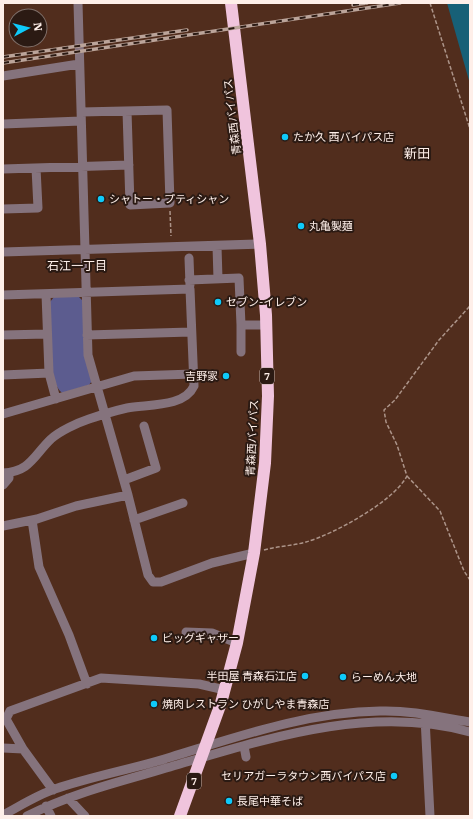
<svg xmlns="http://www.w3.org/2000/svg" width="473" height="819" font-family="'IBM Plex Serif','Noto Sans JP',serif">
	<rect width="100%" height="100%" fill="#512d1d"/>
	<path fill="#5c5c8f" d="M78,296L83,301L92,381L89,385L62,393C46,380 51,323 50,302L54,297Z"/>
	<path fill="#176077" d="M447,3H470V84Z"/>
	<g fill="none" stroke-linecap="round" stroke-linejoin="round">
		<path stroke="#ac9489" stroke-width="1.5" stroke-dasharray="4 2" stroke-linecap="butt" d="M430,3L470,129
			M170,211L171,236
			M407,476L440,511L464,571L470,580
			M264,550C278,546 292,546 306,542C334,534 393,502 407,476L397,445L386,422L384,410L395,400L439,340L470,306"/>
		<path stroke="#85737d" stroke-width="9" d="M78,3L88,355L128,495
			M3,76L79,64
			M81,112L167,110L170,203L130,205L127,111
			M3,124L81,121
			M3,169L129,165
			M3,209L38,208L36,168
			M217,246L218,279
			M3,252L260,244
			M189,258L190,285
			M189,280L239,278L241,325H266
			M46,294L49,373L56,399
			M3,295L190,289L194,386C184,408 146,404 127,408C114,411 101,415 89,419C77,423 60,431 51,439C34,455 30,472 3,473
			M241,325V352
			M3,335L47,334
			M87,335L191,332
			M3,375L49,373
			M3,414L134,376L193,374
			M124,480L156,468L144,426
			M3,485L9,478V473
			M32,520L39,567L69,635L87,684
			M134,520L183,503
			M3,526L37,519L76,506L128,495L148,575L153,582H161L212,563L254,553
			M186,632L212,633L237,643
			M425,718L430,816
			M244,746L246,757
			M3,748L23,749L53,790
			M23,749L6,719L10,711L101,678L199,684L225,690
			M68,798L85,816
			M46,806L51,816
			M3,815C20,806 37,795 55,789C93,776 133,769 171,757C240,736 307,712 380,711C410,710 440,717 470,722
			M27,816C72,793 122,781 170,767C266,739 370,704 470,732"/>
		<path stroke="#f0c4dd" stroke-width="12" d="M180,816L221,703L237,643L254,553L265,463L268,396L266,315L260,244L231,3"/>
		<defs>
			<path id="rail" d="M353,5L367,3
				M3,57L187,30
				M3,63L400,3"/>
		</defs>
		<use href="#rail" stroke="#bba49a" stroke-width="3.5"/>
		<use href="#rail" stroke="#2b1a13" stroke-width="2" stroke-dasharray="6" stroke-linecap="butt"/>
	</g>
	<g fill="#0ecafa" stroke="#2b1a13" stroke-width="1.5">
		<circle cx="285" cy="137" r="4"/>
		<circle cx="101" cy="199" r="4"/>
		<circle cx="301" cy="226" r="4"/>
		<circle cx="218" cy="302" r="4"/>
		<circle cx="226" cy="376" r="4"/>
		<circle cx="154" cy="638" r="4"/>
		<circle cx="305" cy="676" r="4"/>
		<circle cx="343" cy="677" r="4"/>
		<circle cx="154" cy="704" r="4"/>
		<circle cx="394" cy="776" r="4"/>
		<circle cx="229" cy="801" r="4"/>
	</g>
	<g text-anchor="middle" stroke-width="4" stroke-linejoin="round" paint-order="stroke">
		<g fill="#2b1a13" stroke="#bfafa9" stroke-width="1">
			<rect x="260" y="368" width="14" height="16" rx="3"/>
			<rect x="187" y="773" width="14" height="16" rx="3"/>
		</g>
		<g font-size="10" font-weight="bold" fill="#feefe9">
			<text x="267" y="380">7</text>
			<text x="194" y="785">7</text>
		</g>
		<g font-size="11" fill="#feefe9" stroke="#2b1a13">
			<text transform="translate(232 117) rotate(-97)" y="4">青森西バイパス</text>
			<text transform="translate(252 438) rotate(-87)" y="4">青森西バイパス</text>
		</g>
		<g font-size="11" fill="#feefe9" stroke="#2b1a13" text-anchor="start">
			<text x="293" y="141">たか久 西バイパス店</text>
			<text x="109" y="203">シャトー・プティシャン</text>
			<text x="309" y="230">丸亀製麺</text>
			<text x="226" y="306">セブン-イレブン</text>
			<text x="218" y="380" text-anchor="end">吉野家</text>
			<text x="162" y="642">ビッグギャザー</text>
			<text x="297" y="680" text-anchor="end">半田屋 青森石江店</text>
			<text x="351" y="681">らーめん大地</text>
			<text x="162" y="708">焼肉レストラン ひがしやま青森店</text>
			<text x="386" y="780" text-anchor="end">セリアガーラタウン西バイパス店</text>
			<text x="237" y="805">長尾中華そば</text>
		</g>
		<g font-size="12" fill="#feefe9" stroke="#2b1a13">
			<text x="77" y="270">石江一丁目</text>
		</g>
		<g font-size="13" fill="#feefe9" stroke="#2b1a13">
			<text x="417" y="158">新田</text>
		</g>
	</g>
	<rect width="473" height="819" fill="none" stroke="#feefe9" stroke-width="8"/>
	<g transform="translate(28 28) rotate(83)"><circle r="19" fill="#2b1a13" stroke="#7f6f69"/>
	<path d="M0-3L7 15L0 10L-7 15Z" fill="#0ecafa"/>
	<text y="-6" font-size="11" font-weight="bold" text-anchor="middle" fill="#feefe9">N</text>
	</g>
</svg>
